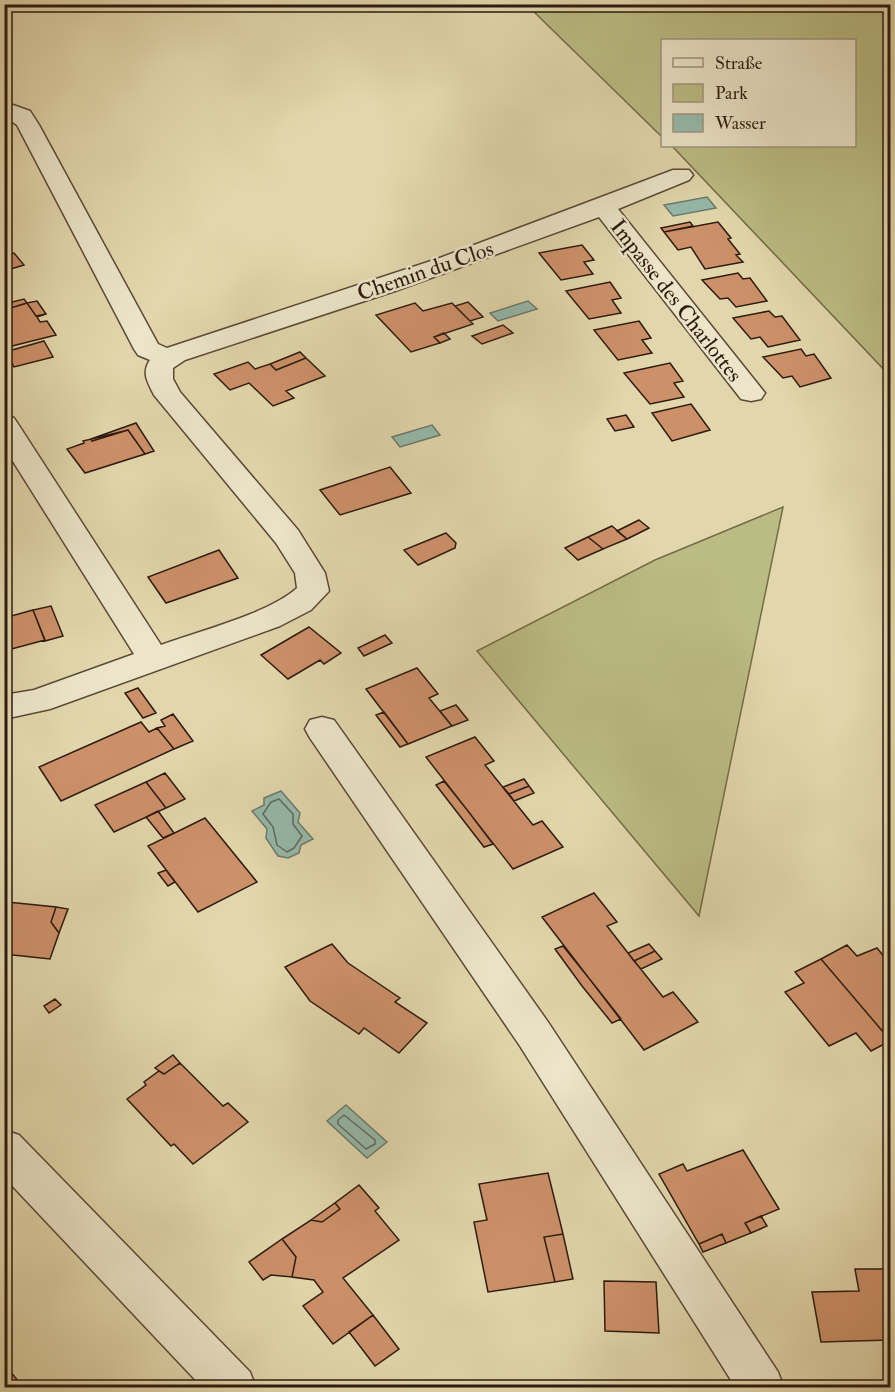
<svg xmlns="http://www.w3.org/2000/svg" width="895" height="1392" font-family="'IM FELL Double Pica',serif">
	<rect width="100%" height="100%" fill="#e2d7ac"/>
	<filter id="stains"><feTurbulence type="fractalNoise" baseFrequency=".00333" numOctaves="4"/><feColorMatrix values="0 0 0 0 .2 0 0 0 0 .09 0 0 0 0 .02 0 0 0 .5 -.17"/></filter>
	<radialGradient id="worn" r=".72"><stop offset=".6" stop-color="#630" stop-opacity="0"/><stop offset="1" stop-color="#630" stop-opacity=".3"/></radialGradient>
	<path fill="#bbbc84" stroke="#746c4a" stroke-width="1.5" d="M527,5H890V376L672,146H854V40H662V137Z
		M783,507L699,916L477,651L655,560Z"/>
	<path fill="#95baab" stroke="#6b7a6d" stroke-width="1.5" d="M707,197L716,208L673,216L664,205Z
		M528,301L537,309L498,321L490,313Z
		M432,425L440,435L400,447L392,437Z
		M281,791L300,813L298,822L313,839L301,845L299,853L288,858L278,856L266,838L267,829L252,811L264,805V798Z
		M346,1105L387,1142L367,1158L327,1121Z"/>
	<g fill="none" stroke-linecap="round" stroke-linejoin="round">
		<path stroke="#616a5e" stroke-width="1.5" d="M279,799L293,814V824L302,836L294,848L287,852L277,845L273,827L263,814L271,802Z
			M344,1115L375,1140V1144L366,1149L338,1124V1120Z"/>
	</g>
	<path fill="#cd916a" stroke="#2d1b10" stroke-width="1.5" d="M690,222L693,226L664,232L661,228Z
		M718,222L731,238L728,239L740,254L736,255L743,262L705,269L691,247L678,250L664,232Z
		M582,245L594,260L584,262L593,274L561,280L539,253Z
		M14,253L24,265L4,271V255Z
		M738,273L743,279L750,278L767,301L736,307L728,298L720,299L702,280Z
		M610,282L621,298L612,300L621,313L589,319L566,291Z
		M24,299L27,303L4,310V304Z
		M37,301L46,314L36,316L27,303Z
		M468,302L483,317L470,321L455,306Z
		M27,303L36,316L46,314L37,317L40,322L47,321L56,335L4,348V310Z
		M415,303L423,311L452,303L473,324L434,337L440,343L411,352L376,315Z
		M769,311L775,317L782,316L800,340L768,347L760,337L751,339L733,318Z
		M639,321L651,338L642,340L652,353L618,360L594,330Z
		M503,325L513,333L482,344L472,336Z
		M444,333L450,339L440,343L434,337Z
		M44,341L53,357L14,367L5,352Z
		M801,349L806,356L814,354L831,378L800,387L792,376L783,378L763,357Z
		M300,352L306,358L276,370L270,364Z
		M306,358L325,376L286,391L294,398L273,406L249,383L230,390L214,374L248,362L255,369L270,364L276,370Z
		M670,363L683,381L674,383L684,397L650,404L624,373Z
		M691,404L710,430L672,441L652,413Z
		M626,415L634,427L615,431L607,419Z
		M136,423L154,451L145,454L128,430L92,441L91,439Z
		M128,430L145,454L85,473L67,449L84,443L83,441Z
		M390,467L411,493L340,515L320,490Z
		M639,520L649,528L627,539L617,531Z
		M612,526L627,539L603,549L588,537Z
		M446,533L456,543L455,548L418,565L404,550Z
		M588,537L603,549L578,560L565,548Z
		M219,550L238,578L166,603L148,577Z
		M51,606L63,636L45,641L33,610Z
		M33,610L45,640L4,651V618Z
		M309,627L341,653L324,664L320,660L288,679L261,655Z
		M385,635L392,643L364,656L358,648Z
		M417,668L438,694L429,698L452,726L408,744L366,689Z
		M138,688L156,713L143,718L125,693Z
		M456,705L468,720L452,726L440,711Z
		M384,712L408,744L400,747L376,715Z
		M173,714L193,741L174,749L157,728L165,726L161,720Z
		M141,722L149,732L157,728L174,749L61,801L39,767Z
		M475,737L494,761L485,765L533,825L542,821L563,847L513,869L426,757Z
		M165,773L185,799L166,808L146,782Z
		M524,779L529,786L509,794L503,787Z
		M444,781L468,811L493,844L484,847L436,785Z
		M146,782L166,808L114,832L95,805Z
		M529,786L534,793L514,801L509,794Z
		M158,811L174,833L163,838L146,817Z
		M205,818L257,882L198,912L148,846Z
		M166,870L175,882L168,886L158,873Z
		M594,893L617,922L607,926L628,953L663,997L673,992L698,1022L644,1050L542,917Z
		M7,902L56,907L51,922L59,933L50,959L4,954Z
		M56,907L68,909L59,933L51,922Z
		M332,944L348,963L400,998L395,1002L427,1023L399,1053L364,1028L359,1034L310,1001L285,967Z
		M649,944L655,951L634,961L628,953Z
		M847,945L857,956L877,948L890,964V1040L821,959Z
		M563,946L592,982L621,1019L612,1023L582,986L555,949Z
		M655,951L662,959L641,969L634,961Z
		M821,959L890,1040V1041L871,1051L856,1033L829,1046L785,992L804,983L795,972Z
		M55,999L61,1005L49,1013L44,1006Z
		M173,1055L180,1063L164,1074L155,1068Z
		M180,1063L223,1106L228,1103L248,1122L193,1164L174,1144L171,1146L127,1099L146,1085L144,1082L159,1071L164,1074Z
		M743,1150L779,1209L745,1223L751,1233L726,1243L722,1234L699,1244L659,1174L683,1164L687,1171Z
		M548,1173L563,1234L544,1237L555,1282L488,1292L474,1222L487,1220L479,1184Z
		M359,1185L379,1208L375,1211L399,1240L343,1278L373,1315L333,1344L303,1306L323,1292L314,1280L292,1277L296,1257L282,1239L311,1220L322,1222L340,1209L335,1203Z
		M335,1203L340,1209L322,1222L311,1220Z
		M761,1216L767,1226L751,1233L745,1223Z
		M563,1234L573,1279L555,1282L544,1237Z
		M722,1234L726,1243L703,1252L699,1244Z
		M282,1239L296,1257L292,1277L271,1275L263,1280L249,1262Z
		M855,1269H890V1340L821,1342L812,1292L859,1291Z
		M604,1281L656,1282L659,1333L605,1331Z
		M373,1315L399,1349L375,1366L349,1332Z
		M4,1364L24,1388H4Z"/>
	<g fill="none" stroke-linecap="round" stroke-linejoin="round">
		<defs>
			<path id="minor" d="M13,105L30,111L39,125L158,344L167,348L437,259L673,170H689L693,175L689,180L618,209L765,393L761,399L751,401L741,399L599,217L395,291L185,360L173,368V379L180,392L298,530L325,573L329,591L311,610L280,626L50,709L4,719V695L34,690L134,654L4,447V416L14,418L18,424L161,645C199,631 268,614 297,588L295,573L276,543L154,395C148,383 141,373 150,360L138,355L134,349L17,125L4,116L5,107Z
				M322,717L334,720L548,1022L778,1372L784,1388H736L520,1046L310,738L305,729L310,720Z
				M4,1130L19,1135L250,1372L256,1388H203L4,1177Z"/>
		</defs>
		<use href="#minor" stroke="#5a4a37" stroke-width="3"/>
		<use href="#minor" fill="#ece5c9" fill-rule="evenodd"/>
	</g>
	<g text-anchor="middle" stroke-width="5" stroke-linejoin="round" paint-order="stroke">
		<g font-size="22" fill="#2d1b10" stroke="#ece5c9">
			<text transform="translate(425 270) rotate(-19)" y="8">Chemin du Clos</text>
			<text transform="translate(677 300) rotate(52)" y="8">Impasse des Charlottes</text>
		</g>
	</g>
	<rect width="895" height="1392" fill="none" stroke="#e2d7ac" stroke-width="24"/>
	<rect x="6" y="6" width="883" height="1380" fill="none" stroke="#2d1b10" stroke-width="3"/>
	<rect x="12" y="12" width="871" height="1368" fill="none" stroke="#2d1b10" stroke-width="1.5"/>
	<rect x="661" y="39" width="195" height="108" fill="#ece5c9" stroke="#a0947f" stroke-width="1.5"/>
	<rect x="673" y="58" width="30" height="9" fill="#ece5c9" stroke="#a0947f" stroke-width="1.5"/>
	<text x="715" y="69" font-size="18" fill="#2d1b10">Straße</text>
	<rect x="673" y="84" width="30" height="18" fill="#bbbc84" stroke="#a0947f" stroke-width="1.5"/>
	<text x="715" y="99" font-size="18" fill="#2d1b10">Park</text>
	<rect x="673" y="114" width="30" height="18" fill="#95baab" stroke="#a0947f" stroke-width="1.5"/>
	<text x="715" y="129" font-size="18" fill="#2d1b10">Wasser</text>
	<rect width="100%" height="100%" filter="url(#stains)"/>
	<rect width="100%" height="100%" fill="url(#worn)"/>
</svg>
